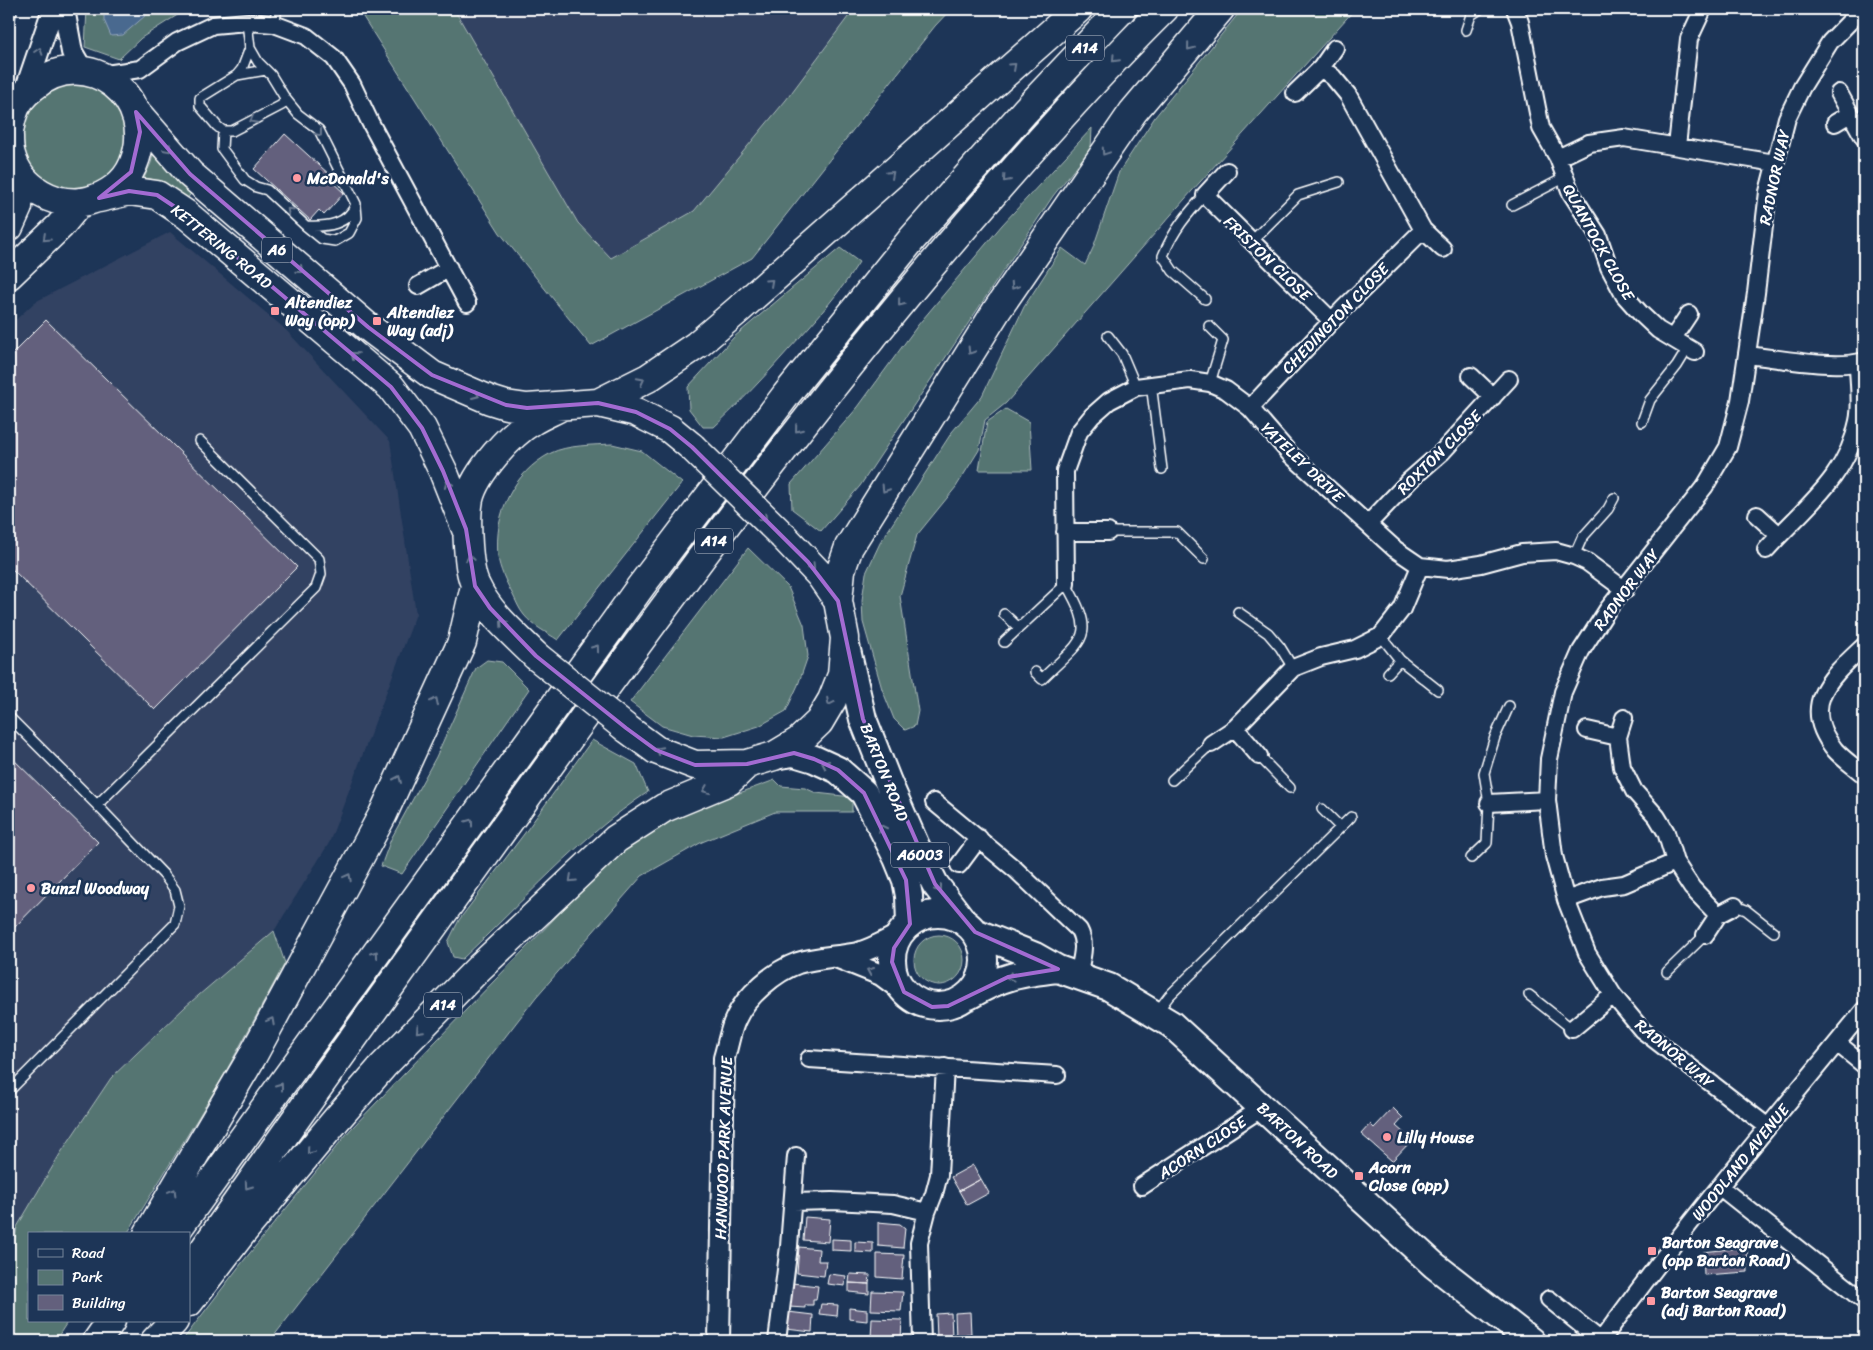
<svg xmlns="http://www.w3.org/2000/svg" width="1873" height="1350" font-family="Sriracha,sans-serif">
	<rect width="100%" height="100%" fill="#1d3557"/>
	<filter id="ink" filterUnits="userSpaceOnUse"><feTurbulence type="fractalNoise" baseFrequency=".02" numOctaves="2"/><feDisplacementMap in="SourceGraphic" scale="10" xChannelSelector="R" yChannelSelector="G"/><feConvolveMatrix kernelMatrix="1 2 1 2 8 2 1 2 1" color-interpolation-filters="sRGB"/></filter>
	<g filter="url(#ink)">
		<path fill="#324262" d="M454,9H854L786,100L694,211L611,258L578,223Z
			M170,232L284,328L390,441L416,614L329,843L274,931L185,1007L111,1078L60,1154L17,1227L9,1272V326L35,302Z"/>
		<path fill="#557472" stroke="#aabab8" d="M87,9H187L141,38L119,59L85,47Z
			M358,9H454L578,223L611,258L694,211L786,100L854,9H951L935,26L752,258L591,346L500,233Z
			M1242,9H1355L1192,191L1006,403L985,420L979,450L956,487L917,535L900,596L918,711L915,726L905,730L894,719L882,689L863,622L862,600L866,573L880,543L952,432L982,396L1024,307L1062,248L1085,265L1093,248L1119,172L1155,117Z
			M22 137a52 52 0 1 1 104 0a52 52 0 1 1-104 0Z
			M1092,128L1091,148L1053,196L860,486L821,531L792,509L791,484L858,407L918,325L1002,225Z
			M153,155L192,192L187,199C174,189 160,179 144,178L151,163Z
			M840,248L859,262C840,293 814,322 789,349C765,376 741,402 714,427H703L689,409L688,387L734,337Z
			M1006,409L1029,422L1032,470H979L987,422Z
			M612,444L642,451L682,483L558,640C546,632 533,626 524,615C519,609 516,601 513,595C507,584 499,568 498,556C494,513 513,473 551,453C567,445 594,445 612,444Z
			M748,548L788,587L804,625L808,656L798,685L786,711L759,726L724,737L693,735L662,726L630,702Z
			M487,660L502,662L529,689L402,874L381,866L391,839L436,757L476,668Z
			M592,740L636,764L648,792C578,838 523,902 462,959L453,957L448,942L459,920L524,834Z
			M775,780L781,786L805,788L816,793L852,797V812H775L702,842L642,876L536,997L270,1341H182L241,1264L350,1130L612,859L679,815Z
			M274,931L285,963L223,1077L127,1234H29V1321H68L55,1341H9V1272L17,1227L60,1154L111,1078L185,1007Z
			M914 960a25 25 0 1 1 50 0a25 25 0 1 1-50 0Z"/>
		<path fill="#49698f" stroke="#92a5bc" d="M104,9H153L123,35L111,36L104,20Z"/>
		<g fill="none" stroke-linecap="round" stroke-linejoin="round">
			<path stroke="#92a5bc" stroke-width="5.5" d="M9,34L16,9"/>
		</g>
		<path fill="#63607d" stroke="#fff" d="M285,134L331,176L329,179L344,193L324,215L319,210L310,220L254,169Z
			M46,320L297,567L155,710L9,566V357Z
			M9,755L98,842L9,933Z
			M1393,1108L1403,1118L1396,1126L1412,1140L1392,1161L1361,1134L1370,1124L1374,1128Z
			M973,1165L981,1179L959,1191L951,1177Z
			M981,1179L989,1193L967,1205L959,1191Z
			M805,1217L830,1219L828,1242L803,1240Z
			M878,1222L900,1224L905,1228L903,1248L878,1246Z
			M832,1239L851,1240V1251L832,1250Z
			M855,1242L873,1243V1253L855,1252Z
			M799,1247L819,1249L818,1261H826L824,1276L797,1273Z
			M1747,1247L1748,1272L1704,1275L1703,1252Z
			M877,1254L904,1255L902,1279L877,1277Z
			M829,1274L846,1276L845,1286L827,1284Z
			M850,1274L870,1275L869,1284L849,1283Z
			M792,1283L818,1286L816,1300H813V1305H805V1308L789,1307Z
			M849,1283L869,1284V1294L849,1292Z
			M872,1291L903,1292L901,1311L871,1310Z
			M821,1304L838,1305L837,1316L819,1314Z
			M849,1308L867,1310V1321L849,1319Z
			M788,1312L813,1315L812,1332L786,1329Z
			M970,1312L971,1334H966V1336L956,1337L955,1313Z
			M951,1313L952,1337L937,1338L936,1314Z
			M872,1319L902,1320L901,1339L871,1338Z
			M788,1337L813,1340V1341H787Z
			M894,1339V1341H860Z"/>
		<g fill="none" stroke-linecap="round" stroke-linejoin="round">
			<defs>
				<path id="service" d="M247,22L250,48L258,62L271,75L285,98L282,105L232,131H223L217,126L200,106V98L237,75L242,69L250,48
					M274,24L277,9
					M1466,30L1471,15L1480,9
					M237,75L266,70
					M223,131L222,149L245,180L256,187L267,190L306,226C327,227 348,225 356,204L319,130L298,114L285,98
					M1205,195C1187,214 1173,231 1163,256L1173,271L1205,299
					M1512,205L1564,178
					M306,226L322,239L335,241L349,233L357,218L356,206
					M1251,242L1298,195L1339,182
					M1209,326L1223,340L1210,383
					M1108,336L1122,354L1136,387
					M1151,384L1162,469
					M1642,422L1650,400L1677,366L1688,348
					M1108,532H1177L1204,559
					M1574,556L1582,538L1608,509L1614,498
					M1238,612L1268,633L1280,647L1293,668
					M1004,614L1019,628
					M1381,636L1400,660L1438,690
					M1004,642L1066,584C1098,639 1082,639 1042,679L1035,672
					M1388,673L1400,660
					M9,717L97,805L164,875L175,890L179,906L175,924L9,1091
					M1259,756L1290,788
					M1172,780L1211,744
					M97,805L316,588L321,574L319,559L200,441
					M1322,809L1340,827
					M1471,858L1487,843L1489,803L1484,773L1495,737L1509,706
					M1735,906L1746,910L1774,932
					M1667,972L1705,935
					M1529,995L1572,1029
					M1157,1012L1169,996L1351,817"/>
				<path id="minor" d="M1515,9L1520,22L1541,128L1558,158L1571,193L1598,235L1609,267L1624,295L1641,314L1658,330L1695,352
					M99,75L140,69L177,42L213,25L247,22L274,24L306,36L334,58L352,84L370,122L467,303
					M1295,93L1321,68L1335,48
					M1839,93L1864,138
					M1835,123L1850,114
					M1677,146L1689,39L1703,9
					M1558,158L1589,143L1624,138L1775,163
					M1227,171L1205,195L1332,321
					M1423,230L1443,249
					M418,286L449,268
					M1673,338L1689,314
					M1747,355C1778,358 1835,370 1864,361
					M1471,376L1493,397
					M1250,408L1343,309L1423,230L1348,95L1333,77L1321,68
					M1757,515L1779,535
					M1368,524L1410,480L1442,452L1509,379
					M1065,532H1108
					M1766,550C1802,509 1847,479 1858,421C1862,403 1858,381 1858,363
					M1066,584L1065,471L1079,432L1092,416L1109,401L1136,387L1190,380L1210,383L1226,390L1250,408L1290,454L1395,549L1420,566L1448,569L1481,564L1522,553L1556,551L1574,556L1587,562L1625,590
					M1864,646C1831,677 1798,704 1835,750C1843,759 1855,767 1864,775
					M1624,718L1618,737L1622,767L1634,791L1657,817L1666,832L1675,862L1692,888L1718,915
					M1235,728L1259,756
					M1587,730L1618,737
					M1211,744L1235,728L1293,668L1321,657L1355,649L1381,636L1402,609L1420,566
					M934,802L1016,870L1079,930C1087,945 1081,960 1078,976
					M1489,803L1547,800
					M959,865L979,838
					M1566,900L1602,887L1624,884L1675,862
					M1705,935L1718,915L1735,906
					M1572,1029L1613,995
					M1837,1043L1864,1065
					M809,1059L1057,1075
					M1768,1127L1642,1030L1613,995L1587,953L1566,900L1554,856L1547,800L1549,759L1563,692L1581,651L1608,609L1705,486L1728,447L1740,401L1756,293L1768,192L1787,118L1802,87L1830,42L1862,9
					M1142,1186L1262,1108
					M1720,1187L1864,1301
					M793,1202L832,1201L893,1204L927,1212
					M1549,1299L1601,1341
					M777,1341L789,1246L796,1156
					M922,1341L919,1243L927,1212L934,1194L939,1175L945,1067
					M1601,1341C1683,1227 1775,1119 1864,1010"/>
				<path id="tertiary" d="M64,9L72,52L83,71
					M24,94L53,9
					M836,957L881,975L904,992
					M719,1341L724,1058C728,1045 730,1030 736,1018C746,996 775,971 798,963C817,957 838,957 858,953C873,949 886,941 900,934"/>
				<path id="primary" d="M846,646L863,719L888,782L916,846L935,884L964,922
					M774,756L794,753L814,759L838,770L864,793L897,858L906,880L909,896L910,924
					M892 960a46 46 0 1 1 92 0a46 46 0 1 1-92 0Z
					M975,932L1035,956L1058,969L1109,987L1171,1024L1434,1265L1531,1341
					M969,996C1002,976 1021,973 1058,969"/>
				<path id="trunk" d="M136,112L190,174L368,327L432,375L490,400L506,405L527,408L598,403L636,412L670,429L692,447
					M9,132C10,126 11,119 13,114C16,103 24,94 33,87C87,41 161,99 133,165C125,184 107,196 88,201C55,208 20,188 11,155C9,149 9,142 9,136
					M99,198L129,191L157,195L187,215L391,387L422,428L443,471L466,529
					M9,227L18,207L20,175
					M9,275L60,226L80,202
					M598,403L648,378L697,345L738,310L1078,9
					M783,536L820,575L838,601
					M536,656C515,635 489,614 476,586C470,575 469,558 468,545C467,530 466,514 469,499C475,473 511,433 534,420C541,416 550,412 558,408
					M626,728L656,750L695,765L747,764L774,756L799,741L819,722L832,700L842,675L845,638L838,601L841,570L849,547L997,310L1133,112L1220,9
					M148,1234L252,1057L383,814L462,642L475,586
					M174,1234L641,586L786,395L912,239L1025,111L1122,9
					M189,1271C319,1084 452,900 585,716C719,531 855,350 1006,179C1057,121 1109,63 1164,9
					M189,1302L241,1234L336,1120L383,1066L480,967L616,839L664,808L729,781L747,764
					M97,1341L111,1321
					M155,1341L174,1321"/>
			</defs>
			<use href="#service" stroke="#fff" stroke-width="12"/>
			<use href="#minor" stroke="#fff" stroke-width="20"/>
			<use href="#tertiary" stroke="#fff" stroke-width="24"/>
			<use href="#primary" stroke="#fff" stroke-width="30"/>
			<use href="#trunk" stroke="#fff" stroke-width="31"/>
			<use href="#service" stroke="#1d3557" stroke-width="9"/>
			<use href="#minor" stroke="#1d3557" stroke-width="16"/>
			<use href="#tertiary" stroke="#1d3557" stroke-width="20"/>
			<use href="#primary" stroke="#1d3557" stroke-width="26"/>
			<use href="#trunk" stroke="#1d3557" stroke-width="28"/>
			<defs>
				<path id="trunk-bridge" d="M692,447L783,536
					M536,656L626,728"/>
			</defs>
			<use href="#trunk-bridge" stroke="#fff" stroke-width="31" stroke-linecap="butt"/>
			<use href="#trunk-bridge" stroke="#1d3557" stroke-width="28"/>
		</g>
		<defs><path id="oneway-chevron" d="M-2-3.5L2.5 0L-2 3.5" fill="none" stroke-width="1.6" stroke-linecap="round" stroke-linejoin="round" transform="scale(1.25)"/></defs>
		<g stroke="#6c7c92">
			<use href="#oneway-chevron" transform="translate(1190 47) rotate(129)"/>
			<use href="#oneway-chevron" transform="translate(39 51) rotate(-72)"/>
			<use href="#oneway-chevron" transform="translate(1115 59) rotate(133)"/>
			<use href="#oneway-chevron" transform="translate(1013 66) rotate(-42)"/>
			<use href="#oneway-chevron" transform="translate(253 120) rotate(152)"/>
			<use href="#oneway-chevron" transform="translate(319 133) rotate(53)"/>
			<use href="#oneway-chevron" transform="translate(168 149) rotate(49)"/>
			<use href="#oneway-chevron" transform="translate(1105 152) rotate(124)"/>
			<use href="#oneway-chevron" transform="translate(891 174) rotate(-42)"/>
			<use href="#oneway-chevron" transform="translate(1006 179) rotate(131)"/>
			<use href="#oneway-chevron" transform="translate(290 211) rotate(-137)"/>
			<use href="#oneway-chevron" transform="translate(46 238) rotate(137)"/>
			<use href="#oneway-chevron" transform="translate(300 270) rotate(41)"/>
			<use href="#oneway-chevron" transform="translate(770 282) rotate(-42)"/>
			<use href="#oneway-chevron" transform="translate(1014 286) rotate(124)"/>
			<use href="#oneway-chevron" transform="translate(901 303) rotate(129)"/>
			<use href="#oneway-chevron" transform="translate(971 351) rotate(122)"/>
			<use href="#oneway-chevron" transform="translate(354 355) rotate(-140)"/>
			<use href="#oneway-chevron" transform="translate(641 381) rotate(-27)"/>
			<use href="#oneway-chevron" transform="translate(476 395) rotate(23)"/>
			<use href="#oneway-chevron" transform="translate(798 429) rotate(129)"/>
			<use href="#oneway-chevron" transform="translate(448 484) rotate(-112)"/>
			<use href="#oneway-chevron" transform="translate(885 489) rotate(122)"/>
			<use href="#oneway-chevron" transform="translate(764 518) rotate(45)"/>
			<use href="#oneway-chevron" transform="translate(470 558) rotate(-98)"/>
			<use href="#oneway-chevron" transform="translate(812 567) rotate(47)"/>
			<use href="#oneway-chevron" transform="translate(503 623) rotate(-132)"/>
			<use href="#oneway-chevron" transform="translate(596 648) rotate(-54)"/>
			<use href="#oneway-chevron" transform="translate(435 701) rotate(-64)"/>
			<use href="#oneway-chevron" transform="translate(830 702) rotate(116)"/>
			<use href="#oneway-chevron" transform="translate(659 750) rotate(-153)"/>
			<use href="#oneway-chevron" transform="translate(825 764) rotate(-155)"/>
			<use href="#oneway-chevron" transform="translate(398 779) rotate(-66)"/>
			<use href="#oneway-chevron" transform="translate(706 790) rotate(158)"/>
			<use href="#oneway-chevron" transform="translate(470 822) rotate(-54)"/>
			<use href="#oneway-chevron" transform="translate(882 828) rotate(-117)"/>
			<use href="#oneway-chevron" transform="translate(348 877) rotate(-62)"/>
			<use href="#oneway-chevron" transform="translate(572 879) rotate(137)"/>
			<use href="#oneway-chevron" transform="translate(939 889) rotate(54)"/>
			<use href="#oneway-chevron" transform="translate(375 954) rotate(-54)"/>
			<use href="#oneway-chevron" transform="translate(870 971) rotate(-156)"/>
			<use href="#oneway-chevron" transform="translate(1010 977) rotate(165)"/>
			<use href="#oneway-chevron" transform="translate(271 1021) rotate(-62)"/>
			<use href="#oneway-chevron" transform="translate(419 1030) rotate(134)"/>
			<use href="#oneway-chevron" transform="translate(280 1086) rotate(-54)"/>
			<use href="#oneway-chevron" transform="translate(310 1151) rotate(130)"/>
			<use href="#oneway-chevron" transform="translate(248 1186) rotate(125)"/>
			<use href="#oneway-chevron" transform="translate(173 1192) rotate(-59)"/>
		</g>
	</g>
	<path fill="none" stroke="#a36bd2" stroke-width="4" stroke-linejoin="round" d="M136,112L190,174L368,327L432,375L506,405L527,408L598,403L636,412L670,429L692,447L808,562L838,601L863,719L935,884L975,932L1058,969L1008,977L948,1006L932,1007L904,992L892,962L894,948L910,924L906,880L864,793L838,770L814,759L794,753L747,764L695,765L656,750L626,728L536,656L490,608L475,586L466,529L443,471L422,428L391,387L187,215L157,195L129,191L99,198L131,172L140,132Z"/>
	<g fill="#ff9aa2" stroke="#1d3557" stroke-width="2">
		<circle cx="297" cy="178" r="5"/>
		<rect x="270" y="306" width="10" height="10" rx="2.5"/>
		<rect x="372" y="316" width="10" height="10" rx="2.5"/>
		<circle cx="31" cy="888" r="5"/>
		<circle cx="1387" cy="1137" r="5"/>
		<rect x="1354" y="1171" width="10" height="10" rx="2.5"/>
		<rect x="1647" y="1246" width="10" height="10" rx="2.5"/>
		<rect x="1646" y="1296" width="10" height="10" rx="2.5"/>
	</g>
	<g text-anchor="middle" stroke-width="5" stroke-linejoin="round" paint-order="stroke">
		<g fill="#1d3557" stroke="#bbc2cd" stroke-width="1">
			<rect x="1066" y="35.5" width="38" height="25" rx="4"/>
			<rect x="262" y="237.5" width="30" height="25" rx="4"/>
			<rect x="695" y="528.5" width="38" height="25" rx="4"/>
			<rect x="891" y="842.5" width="58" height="25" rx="4"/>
			<rect x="424" y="992.5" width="38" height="25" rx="4"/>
		</g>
		<g font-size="15" font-weight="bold" fill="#fff">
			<text x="1085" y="53">A14</text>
			<text x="277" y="255">A6</text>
			<text x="714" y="546">A14</text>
			<text x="920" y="860">A6003</text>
			<text x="443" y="1010">A14</text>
		</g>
		<g font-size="16" fill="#fff" stroke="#1d3557">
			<text transform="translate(1774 177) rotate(-78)" y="6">RADNOR WAY</text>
			<text transform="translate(1599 242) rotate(61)" y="6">QUANTOCK CLOSE</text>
			<text transform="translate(222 246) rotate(39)" y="6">KETTERING ROAD</text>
			<text transform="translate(1268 258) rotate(44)" y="6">FRISTON CLOSE</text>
			<text transform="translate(1335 318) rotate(-46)" y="6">CHEDINGTON CLOSE</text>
			<text transform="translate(1439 452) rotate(-45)" y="6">ROXTON CLOSE</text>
			<text transform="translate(1303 462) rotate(44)" y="6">YATELEY DRIVE</text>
			<text transform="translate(1626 589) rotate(-53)" y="6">RADNOR WAY</text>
			<text transform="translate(885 772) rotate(68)" y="6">BARTON ROAD</text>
			<text transform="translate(1675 1053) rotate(40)" y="6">RADNOR WAY</text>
			<text transform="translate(1298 1140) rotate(43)" y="6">BARTON ROAD</text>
			<text transform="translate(1202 1147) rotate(-33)" y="6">ACORN CLOSE</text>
			<text transform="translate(723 1148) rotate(-88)" y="6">HANWOOD PARK AVENUE</text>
			<text transform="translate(1740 1162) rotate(-51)" y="6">WOODLAND AVENUE</text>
		</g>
		<g font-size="16" font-weight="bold" fill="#fff" stroke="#1d3557" text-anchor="start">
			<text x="307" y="184">McDonald's</text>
			<text x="285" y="308">Altendiez<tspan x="285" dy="18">Way (opp)</tspan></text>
			<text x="387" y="318">Altendiez<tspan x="387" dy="18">Way (adj)</tspan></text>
			<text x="41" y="894">Bunzl Woodway</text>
			<text x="1397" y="1143">Lilly House</text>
			<text x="1369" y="1173">Acorn<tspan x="1369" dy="18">Close (opp)</tspan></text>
			<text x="1662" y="1248">Barton Seagrave<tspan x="1662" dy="18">(opp Barton Road)</tspan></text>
			<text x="1661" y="1298">Barton Seagrave<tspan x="1661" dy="18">(adj Barton Road)</tspan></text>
		</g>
	</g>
	<rect width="1873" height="1350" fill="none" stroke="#1d3557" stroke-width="30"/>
	<rect x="15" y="15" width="1843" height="1320" fill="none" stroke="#fff" stroke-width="2" filter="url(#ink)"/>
	<rect x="28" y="1232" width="162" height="90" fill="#1d3557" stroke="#77869a"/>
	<rect x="38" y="1249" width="25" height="8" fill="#1d3557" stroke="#77869a"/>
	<text x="72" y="1258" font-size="15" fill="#ffffff">Road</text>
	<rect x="38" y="1270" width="25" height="15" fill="#557472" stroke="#77869a"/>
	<text x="72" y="1282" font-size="15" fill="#ffffff">Park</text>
	<rect x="38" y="1295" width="25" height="15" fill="#63607d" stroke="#77869a"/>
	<text x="72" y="1308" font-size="15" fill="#ffffff">Building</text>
</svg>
